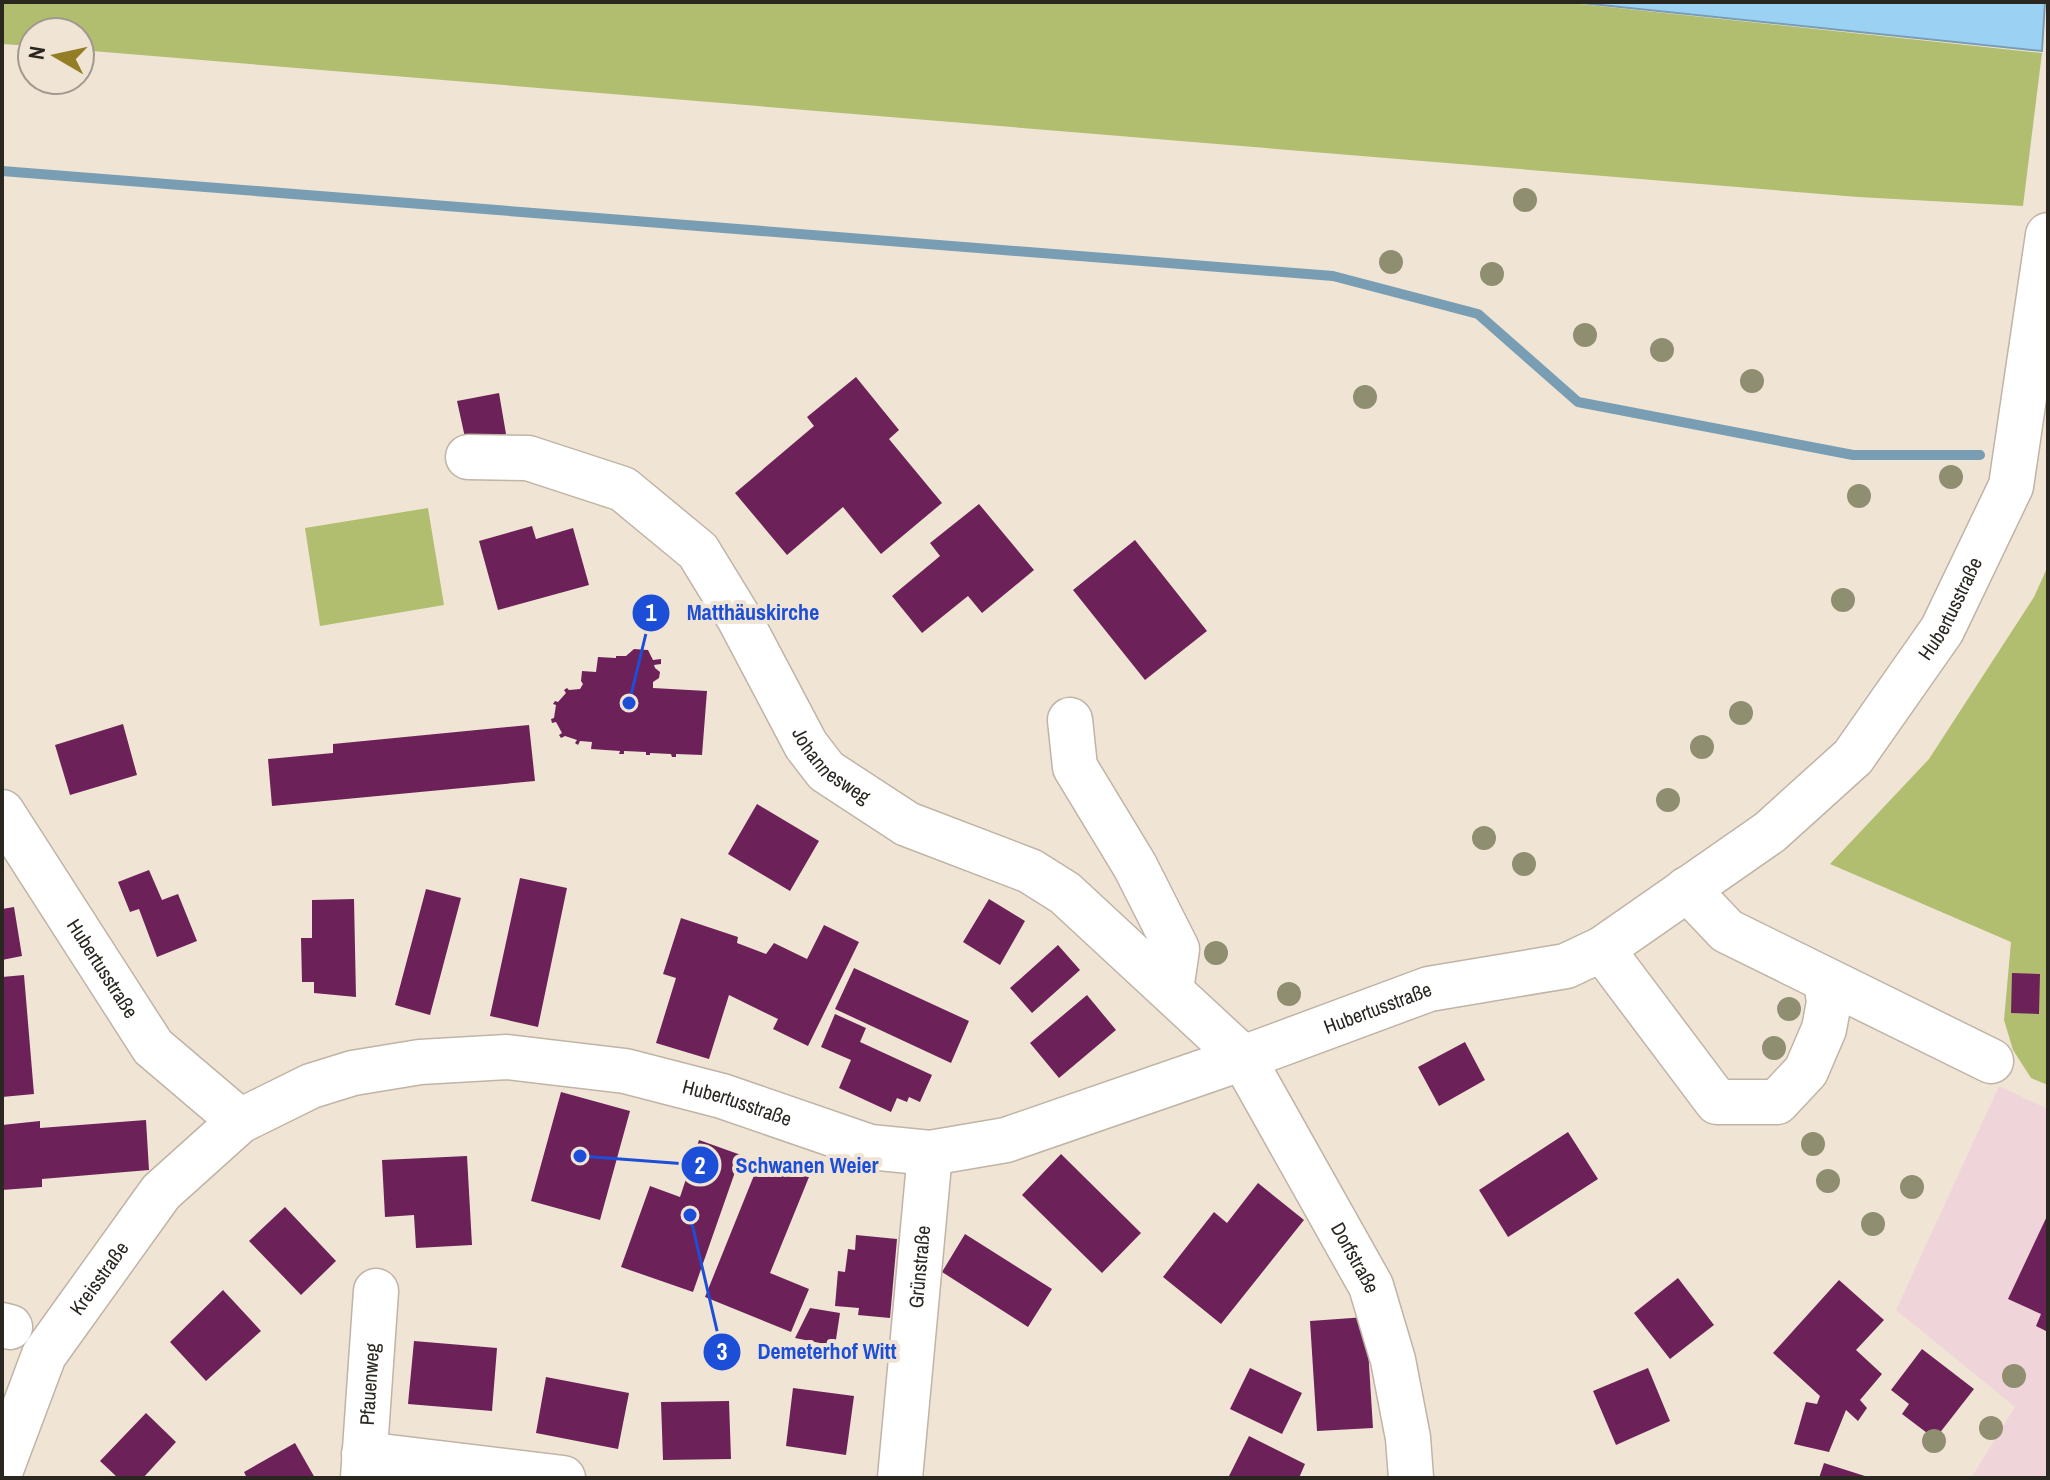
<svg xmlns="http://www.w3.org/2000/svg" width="2050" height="1480" font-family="'Archivo Narrow',sans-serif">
	<rect width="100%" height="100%" fill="#f0e5d5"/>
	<path fill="#efd5da" d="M1999,1086L2048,1109V1478H1971L2015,1407L1896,1310Z"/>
	<path fill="#b1be70" d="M2,2H1561L2042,53L2023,206L1858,197L80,50V32H32V46L2,44Z
		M428,508L444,605L320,626L305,528Z
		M2048,566V1085L2031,1078L2013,1050L2004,1020L2011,942L1830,864L1929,759L2034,597Z"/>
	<path fill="#9bd2f4" stroke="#799eb4" stroke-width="2" d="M1572,2H2045L2042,51Z"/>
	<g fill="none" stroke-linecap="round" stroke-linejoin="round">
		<path stroke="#799eb4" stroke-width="10" d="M2,171L1333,276L1478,314L1578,402L1853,455H1980"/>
	</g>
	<path fill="#6c2259" d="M856,377L899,430L889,439L942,503L881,554L843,507L787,555L735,493L814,426L807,417Z
		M499,393L506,434L466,442L457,401Z
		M979,504L1034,570L982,613L968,596L922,633L892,596L940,556L930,543Z
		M532,526L536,539L573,528L589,585L498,610L479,541Z
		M1135,540L1207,631L1145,680L1073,590Z
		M634,649L648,650L653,660L661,659V664L654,665L655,668L660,672L659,678L653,682V688L707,691L702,755L676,754V757H672L671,754L650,753V755H646V752L624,751V754H619L620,751L591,749L592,742L580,741L578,745L575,743L577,740L565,736L561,738L559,735L562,733L556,722L552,723L551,719L554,718L556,705L553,704L555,701L558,702L566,693L564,690L567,688L569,690L580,689L583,684L581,681L582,671L596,672L598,657L616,658V656H626Z
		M123,724L137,775L70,795L55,745Z
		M529,725L535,781L272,806L268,759L333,753V744Z
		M757,804L819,841L790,891L728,854Z
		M149,870L162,900L178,894L197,941L157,957L139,909L130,912L118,882Z
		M520,878L567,888L538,1027L490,1016Z
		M426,889L461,898L430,1015L395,1005Z
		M354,899L356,997L314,993V982H302L301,938H312V900Z
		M989,899L1025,921L1000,965L963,942Z
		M14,907L22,956L2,960V909Z
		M681,918L738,937L737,943L766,954L774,943L807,959L824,925L859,942L808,1046L773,1029L778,1019L729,995L709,1059L656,1043L676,978L663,974Z
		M1058,945L1080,970L1032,1013L1010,988Z
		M854,968L969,1021L951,1063L835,1009Z
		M2012,973L2040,974L2039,1014L2011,1013Z
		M24,975L34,1094L2,1097V977Z
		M1087,995L1116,1030L1059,1078L1030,1043Z
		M835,1014L866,1028L860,1042L932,1075L920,1102L909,1097L907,1102L897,1098L891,1112L839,1088L851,1060L821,1047Z
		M1465,1042L1485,1080L1439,1106L1418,1067Z
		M561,1092L630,1111L600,1220L531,1201Z
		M146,1120L149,1170L42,1179V1187L2,1190V1125L40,1121V1128Z
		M1568,1132L1598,1179L1508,1237L1479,1190Z
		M699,1140L741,1155L693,1292L621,1267L650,1186L680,1197Z
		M1061,1154L1141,1233L1102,1273L1022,1195Z
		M467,1156L472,1245L416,1248L414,1215L385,1217L382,1160Z
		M761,1158L809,1177L770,1273L809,1289L791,1332L705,1297Z
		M1258,1183L1304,1220L1221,1324L1163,1277L1214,1212L1227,1223Z
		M285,1207L336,1261L301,1295L249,1241Z
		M2048,1214V1332L2036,1326L2041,1314L2008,1299Z
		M965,1234L1052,1289L1028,1327L942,1272Z
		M856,1235L897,1239L890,1318L858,1315L859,1308L835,1306L838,1271L845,1272L848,1249L855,1250Z
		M1678,1278L1714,1325L1670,1359L1634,1313Z
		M1839,1280L1884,1320L1856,1350L1882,1374L1860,1400L1867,1408L1858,1421L1846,1410L1829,1452L1794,1444L1806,1402L1817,1404L1820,1396L1773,1353Z
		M223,1290L261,1331L206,1381L170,1342Z
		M810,1308L840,1313L835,1346L795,1338Z
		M1366,1317L1373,1428L1317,1431L1310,1321Z
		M414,1341L497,1348L492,1411L408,1404Z
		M1922,1349L1974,1389L1935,1439L1902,1414L1909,1404L1891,1390Z
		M1250,1368L1302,1393L1282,1434L1230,1409Z
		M1648,1368L1670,1421L1616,1445L1593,1391Z
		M546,1377L629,1393L618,1449L536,1433Z
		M793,1388L854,1396L846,1455L786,1446Z
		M729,1401L731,1459L663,1460L661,1402Z
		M146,1413L176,1442L143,1478H118L100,1461Z
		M1249,1436L1305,1464L1299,1478H1228Z
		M295,1443L315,1478H247L244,1472Z
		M1824,1463L1868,1477V1478H1819Z"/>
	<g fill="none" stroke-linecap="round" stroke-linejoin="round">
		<defs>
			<g id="minor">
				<path id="s1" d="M468,457L528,458L623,489L698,551L739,618L806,745L826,771L907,824L1030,871L1065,893L1243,1058L1371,1286L1393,1360L1408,1438L1411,1478"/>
				<path d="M1070,720L1075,767L1135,866L1177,949L1171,990"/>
				<path id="s2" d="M2,812L153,1047L240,1121"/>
				<path d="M1687,889L1727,931L1991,1061"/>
				<path d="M1602,949L1717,1102H1777L1806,1071L1824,1029L1829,1002L1826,981"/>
				<path d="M2,1325L10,1327"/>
				<path d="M364,1454L563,1478"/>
				<path id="s3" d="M2,1467L44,1355L161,1192L240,1121L311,1086L353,1073L420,1062L507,1057L625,1071L722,1096L870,1147L930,1153L1006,1140L1243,1058L1429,989L1566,966L1602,949L1770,832L1853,757L1942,630L2011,486L2048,235"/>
				<path id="s4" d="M363,1478L376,1291"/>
				<path id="s5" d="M900,1478L930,1153"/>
			</g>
		</defs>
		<use href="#minor" stroke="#bfb4a5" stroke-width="47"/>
		<use href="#minor" stroke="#fff" stroke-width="44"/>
	</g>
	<g fill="#8f8e70">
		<circle cx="1525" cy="200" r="12"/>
		<circle cx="1391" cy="262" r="12"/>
		<circle cx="1492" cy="274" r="12"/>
		<circle cx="1585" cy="335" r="12"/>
		<circle cx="1662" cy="350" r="12"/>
		<circle cx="1752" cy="381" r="12"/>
		<circle cx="1365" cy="397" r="12"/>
		<circle cx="1951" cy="477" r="12"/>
		<circle cx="1859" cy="496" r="12"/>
		<circle cx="1843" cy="600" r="12"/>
		<circle cx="1741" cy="713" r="12"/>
		<circle cx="1702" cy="747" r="12"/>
		<circle cx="1668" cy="800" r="12"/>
		<circle cx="1484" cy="838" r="12"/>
		<circle cx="1524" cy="864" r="12"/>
		<circle cx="1216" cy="953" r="12"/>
		<circle cx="1289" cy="994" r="12"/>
		<circle cx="1789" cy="1009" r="12"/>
		<circle cx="1774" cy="1048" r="12"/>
		<circle cx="1813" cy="1144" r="12"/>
		<circle cx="1828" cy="1181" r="12"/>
		<circle cx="1912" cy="1187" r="12"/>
		<circle cx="1873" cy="1224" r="12"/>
		<circle cx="2014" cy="1376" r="12"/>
		<circle cx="1991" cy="1428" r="12"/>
		<circle cx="1934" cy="1441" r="12"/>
	</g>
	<g text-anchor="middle" stroke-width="8" stroke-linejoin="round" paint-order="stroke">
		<g font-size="20" fill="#2a2620" stroke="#f0e5d5">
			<text dy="7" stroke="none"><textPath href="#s3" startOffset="2340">Hubertusstraße</textPath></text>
			<text dy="7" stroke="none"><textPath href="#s1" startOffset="512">Johannesweg</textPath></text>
			<text dy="7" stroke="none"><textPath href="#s2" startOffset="186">Hubertusstraße</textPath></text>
			<text dy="7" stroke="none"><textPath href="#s3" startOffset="1612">Hubertusstraße</textPath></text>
			<text dy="7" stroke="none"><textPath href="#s3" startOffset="940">Hubertusstraße</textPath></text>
			<text dy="7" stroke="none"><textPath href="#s1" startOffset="1254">Dorfstraße</textPath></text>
			<text dy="7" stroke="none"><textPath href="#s5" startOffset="212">Grünstraße</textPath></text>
			<text dy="7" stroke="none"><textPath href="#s3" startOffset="214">Kreisstraße</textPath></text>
			<text dy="7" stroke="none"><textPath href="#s4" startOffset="94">Pfauenweg</textPath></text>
		</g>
	</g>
	<path fill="none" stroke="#1d4ed8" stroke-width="3" d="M629 703L651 613M580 1156L700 1165M690 1215L722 1352"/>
	<g fill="#1d4ed8" stroke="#f0e5d5" stroke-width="3">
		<circle cx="629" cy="703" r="8"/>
		<circle cx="580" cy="1156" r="8"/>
		<circle cx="690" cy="1215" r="8"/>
		<circle cx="651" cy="613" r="20"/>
		<circle cx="700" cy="1165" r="20"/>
		<circle cx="722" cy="1352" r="20"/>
	</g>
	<g font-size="24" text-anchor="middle" font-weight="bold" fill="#fff">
		<text x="651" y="621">1</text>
		<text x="700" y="1174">2</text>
		<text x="722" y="1360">3</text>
	</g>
	<g font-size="22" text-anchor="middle" font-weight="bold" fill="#1d4ed8" stroke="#f0e5d5" stroke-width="8" stroke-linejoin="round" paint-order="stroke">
		<text x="753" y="620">Matthäuskirche</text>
		<text x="807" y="1173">Schwanen Weier</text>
		<text x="827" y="1359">Demeterhof Witt</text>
	</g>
	<rect width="2050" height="1480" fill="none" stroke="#2a2620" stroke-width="8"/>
	<g transform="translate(56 56) rotate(279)"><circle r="38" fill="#f0e5d5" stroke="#a1998d" stroke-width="2"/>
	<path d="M0-6L14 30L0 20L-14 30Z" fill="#947e25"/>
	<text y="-12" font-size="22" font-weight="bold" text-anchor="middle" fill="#2a2620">N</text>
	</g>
</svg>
